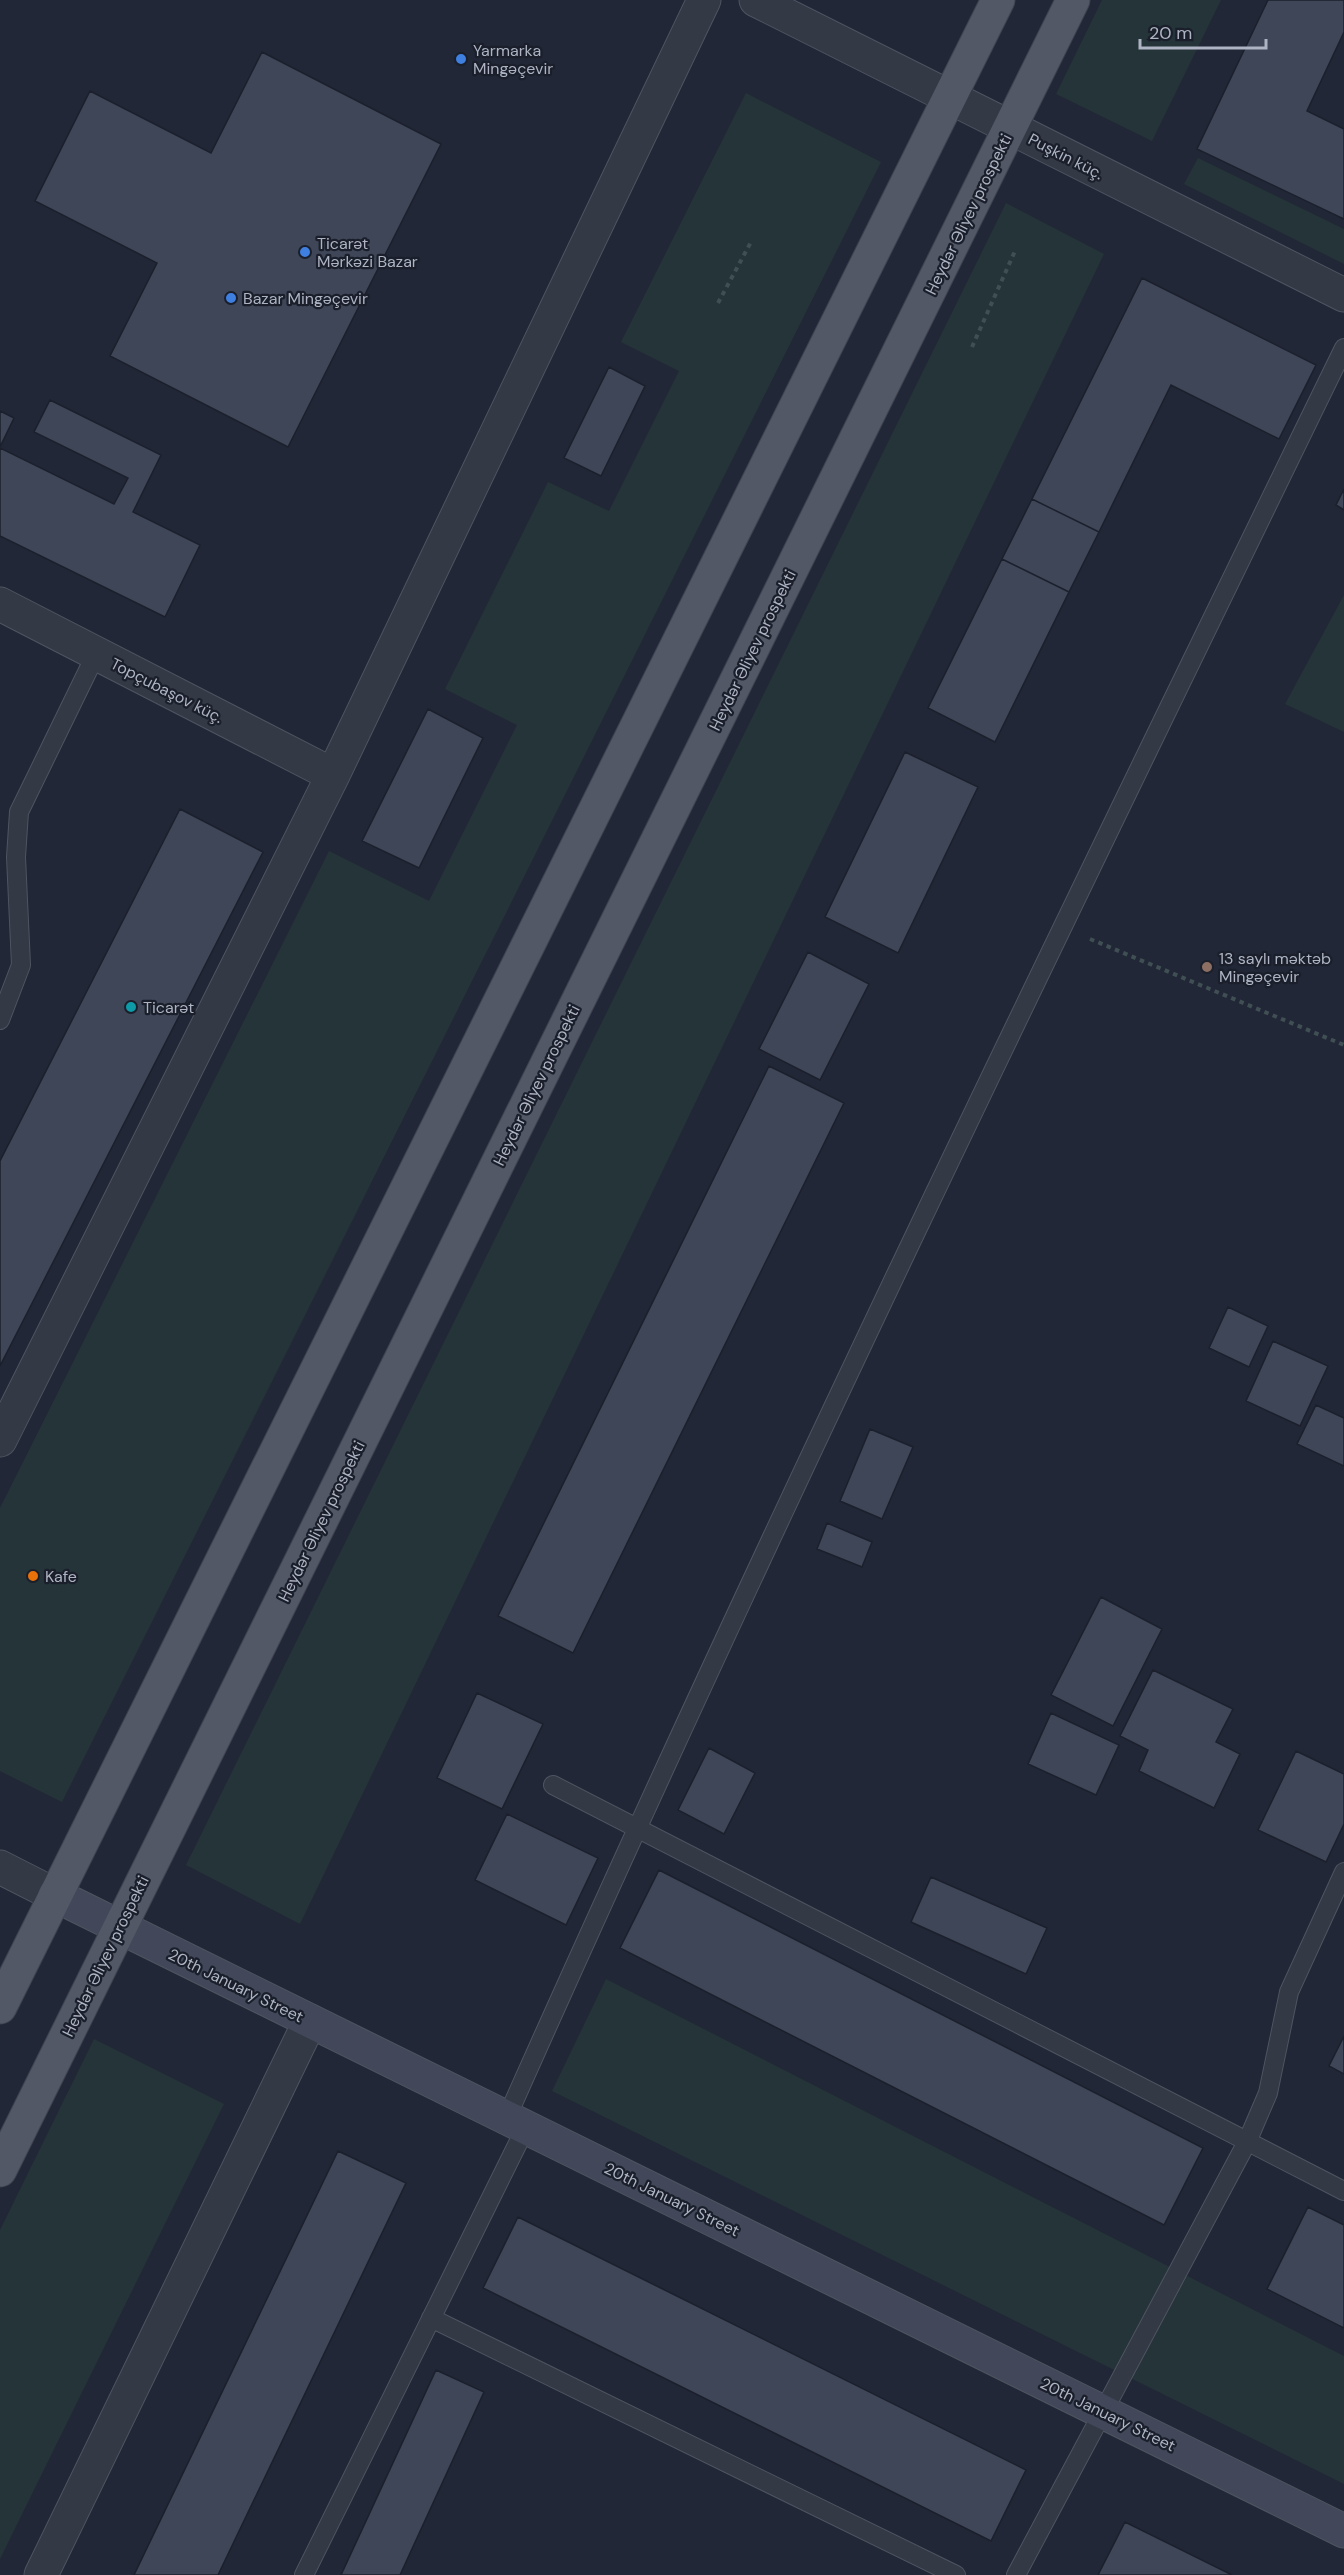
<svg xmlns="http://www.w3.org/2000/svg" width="1344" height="2575" font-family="'DM Sans',sans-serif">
	<rect width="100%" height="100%" fill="#212736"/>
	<path fill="#243438" d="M1102,0H1221L1152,141L1056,94Z
		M746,93L881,162L62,1802L0,1771V1508L329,851L429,901L517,725L445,689L548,482L609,511L679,371L621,342Z
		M1198,158L1344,229V264L1184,184Z
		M1006,203L1104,254L300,1924L186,1865Z
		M1344,595V732L1285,704Z
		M606,1979L1344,2356V2484L552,2091Z
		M94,2039L224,2104L0,2559V2230Z"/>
	<path fill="#3f4657" stroke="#1c202d" stroke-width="1.5" d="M1268,0H1344V32L1307,111L1344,129V219L1197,149Z
		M262,52L441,144L288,447L110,356L157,263L35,201L90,91L211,153Z
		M1142,278L1316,365L1279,439L1171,385L1099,532L1032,499Z
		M609,367L645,386L601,476L564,458Z
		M50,400L161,455L133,512L200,545L165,617L0,536V448L114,504L128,478L34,432Z
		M0,411L14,418L0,447Z
		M1344,489V510L1336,505Z
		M1032,499L1099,532L1069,592L1002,559Z
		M1002,559L1069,592L995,742L928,708Z
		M428,709L483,738L419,868L362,841Z
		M905,752L978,787L898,953L825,917Z
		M180,809L263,852L0,1366V1161Z
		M808,952L869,984L820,1080L759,1049Z
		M769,1066L844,1103L573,1653L498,1616Z
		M1228,1307L1268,1326L1249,1367L1209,1348Z
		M1273,1341L1328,1366L1300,1426L1246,1401Z
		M1316,1405L1344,1418V1466L1297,1444Z
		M870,1429L913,1447L882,1519L840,1501Z
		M827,1523L872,1542L862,1567L817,1549Z
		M1101,1597L1162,1629L1113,1726L1051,1695Z
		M1153,1670L1233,1709L1216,1742L1240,1754L1214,1808L1139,1771L1148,1750L1120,1736Z
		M477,1693L543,1724L502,1809L437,1778Z
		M1051,1713L1119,1745L1096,1795L1028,1764Z
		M709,1748L755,1773L724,1834L678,1810Z
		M1296,1751L1344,1774V1824L1326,1862L1258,1830Z
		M507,1814L598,1858L566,1925L475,1880Z
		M659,1870L1203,2148L1164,2225L620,1948Z
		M931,1877L1047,1928L1026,1974L911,1922Z
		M1344,2036V2074L1329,2066Z
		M338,2151L406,2183L218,2575H134Z
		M1308,2207L1344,2225V2328L1267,2289Z
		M518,2217L1026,2470L991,2541L483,2288Z
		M436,2370L484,2392L400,2575H341Z
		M1125,2522L1232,2575H1098Z"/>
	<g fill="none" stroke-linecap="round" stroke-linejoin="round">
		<defs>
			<path id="service" d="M0,1020L21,965L16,857L19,812L96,654
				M553,1785L1344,2191
				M507,2117C772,1521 1058,934 1344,348
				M431,2318L956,2575
				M304,2575L526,2127
				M1016,2575L1247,2142L1268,2093L1289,1992L1344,1872"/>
			<path id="minor" d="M756,0L1344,295
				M0,604L333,775
				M0,1440L333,775L704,0
				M0,1867L55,1895
				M41,2575L310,2021"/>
			<path id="secondary" d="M55,1895L1344,2531"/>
			<path id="primary" d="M0,2007L998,0
				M0,2170L1073,0"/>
		</defs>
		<use href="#service" stroke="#4f5461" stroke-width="20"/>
		<use href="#minor" stroke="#4f5461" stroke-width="35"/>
		<use href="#secondary" stroke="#4f5461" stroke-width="35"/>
		<use href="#primary" stroke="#3e4250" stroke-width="35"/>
		<path stroke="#404f54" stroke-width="4" stroke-dasharray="4.5 4.5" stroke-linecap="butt" d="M718,303L751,242
			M972,347L1015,251
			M1090,939L1344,1045"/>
		<use href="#service" stroke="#343946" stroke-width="18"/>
		<use href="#minor" stroke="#343946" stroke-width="33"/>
		<use href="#secondary" stroke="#424859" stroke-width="33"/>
		<use href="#primary" stroke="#525866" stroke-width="33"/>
	</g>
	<g fill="#3f7fe0" stroke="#1a1f2b" stroke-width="2">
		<circle cx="461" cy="59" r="6"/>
		<circle cx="305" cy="252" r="6"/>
		<circle cx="231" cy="298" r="6"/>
	</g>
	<circle fill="#8d6e63" stroke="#1a1f2b" stroke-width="2" cx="1207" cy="967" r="6"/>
	<circle fill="#0f9aa8" stroke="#1a1f2b" stroke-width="2" cx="131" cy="1007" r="6"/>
	<circle fill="#e8710a" stroke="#1a1f2b" stroke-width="2" cx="33" cy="1576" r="6"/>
	<g text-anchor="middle" stroke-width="4.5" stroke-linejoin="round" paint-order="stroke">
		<g font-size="16" fill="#aeb4c3" stroke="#1a1f2b" text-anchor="start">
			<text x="473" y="56">Yarmarka<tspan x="473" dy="18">Mingəçevir</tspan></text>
			<text x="317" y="249">Ticarət<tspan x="317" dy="18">Mərkəzi Bazar</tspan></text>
			<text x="243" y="304">Bazar Mingəçevir</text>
			<text x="1219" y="964">13 saylı məktəb<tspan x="1219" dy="18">Mingəçevir</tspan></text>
			<text x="143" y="1013">Ticarət</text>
			<text x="45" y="1582">Kafe</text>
		</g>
		<g font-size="16" fill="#aeb4c3" stroke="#1a1f2b">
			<text transform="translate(1066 156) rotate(27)" y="6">Puşkin küç.</text>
			<text transform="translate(968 214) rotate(-64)" y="6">Heydər Əliyev prospekti</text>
			<text transform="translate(752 650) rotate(-64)" y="6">Heydər Əliyev prospekti</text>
			<text transform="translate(167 690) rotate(27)" y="6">Topçubaşov küç.</text>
			<text transform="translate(536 1085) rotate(-64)" y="6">Heydər Əliyev prospekti</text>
			<text transform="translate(321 1521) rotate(-64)" y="6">Heydər Əliyev prospekti</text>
			<text transform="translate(105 1956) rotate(-64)" y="6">Heydər Əliyev prospekti</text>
			<text transform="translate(236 1985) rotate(26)" y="6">20th January Street</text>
			<text transform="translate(672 2199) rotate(26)" y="6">20th January Street</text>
			<text transform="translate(1108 2414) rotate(26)" y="6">20th January Street</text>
		</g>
	</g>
	<path d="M1140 39v9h126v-9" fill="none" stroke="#aeb4c3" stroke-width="3"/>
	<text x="1149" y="39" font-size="18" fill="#aeb4c3" stroke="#1a1f2b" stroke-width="4.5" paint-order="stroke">20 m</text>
</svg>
